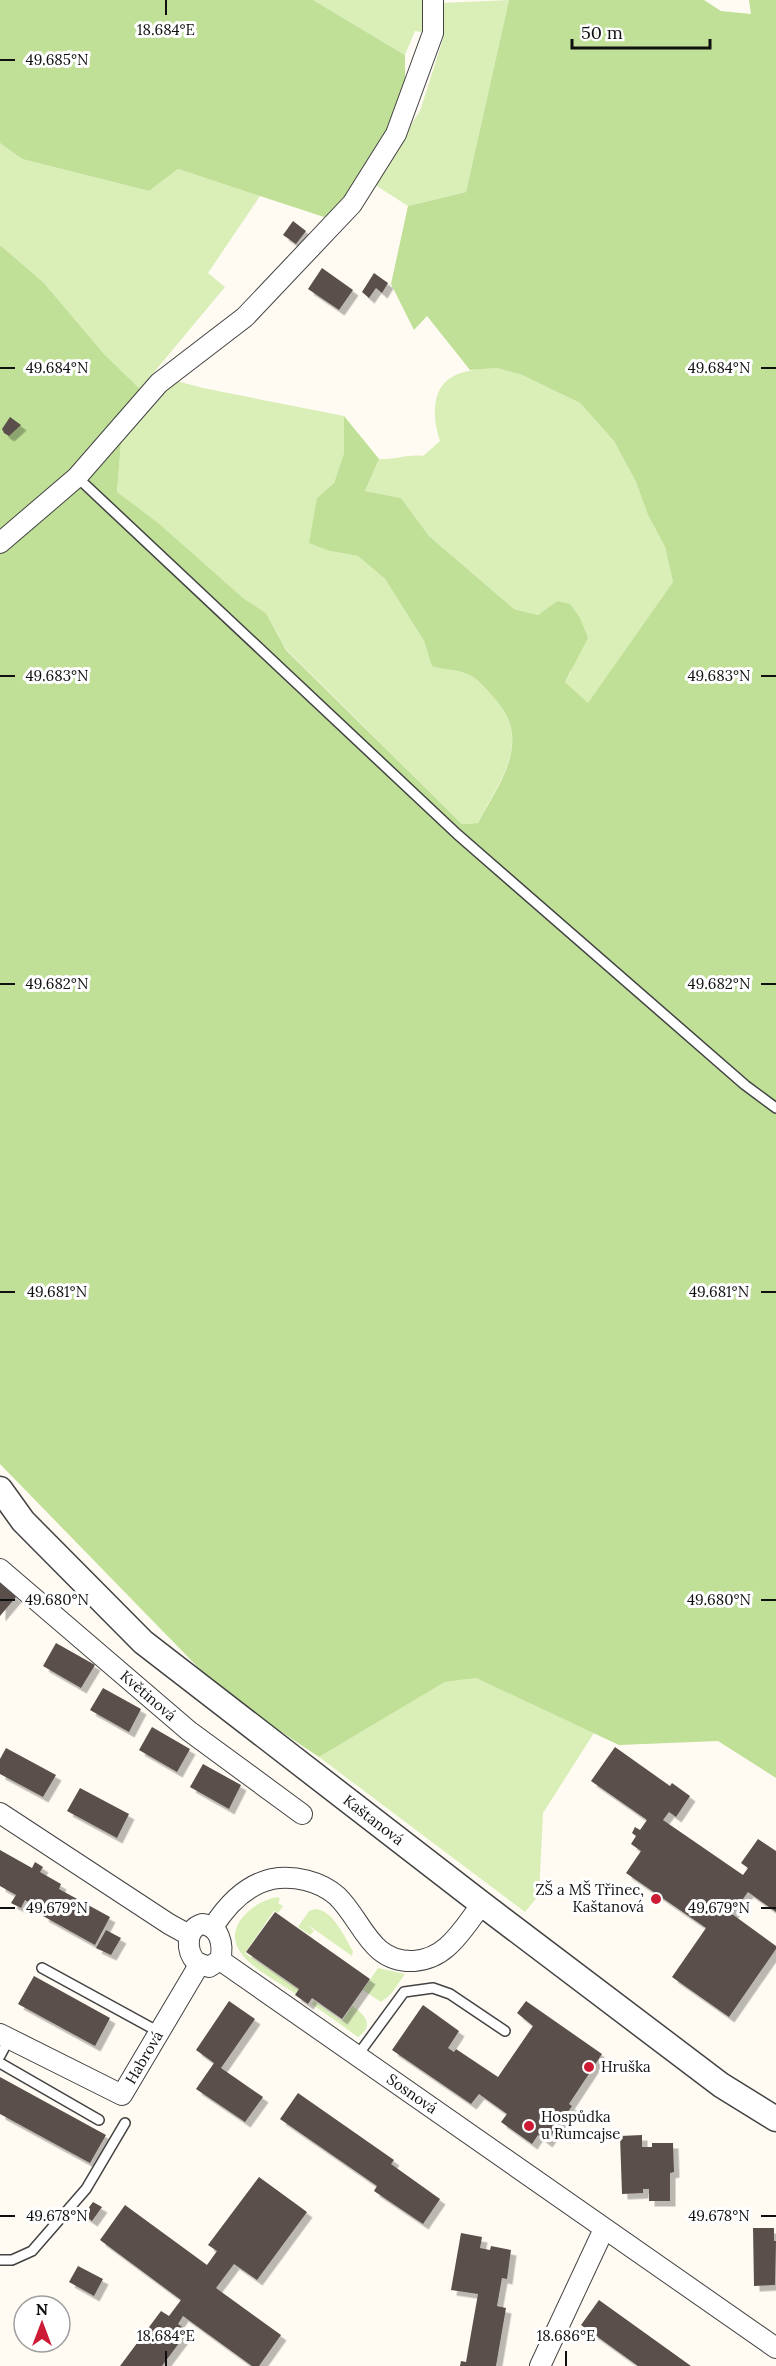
<svg xmlns="http://www.w3.org/2000/svg" width="776" height="2366" font-family="Lora,serif">
	<defs>
		<filter id="shadow"><feDropShadow dx="5.5" dy="5.5" stdDeviation="0" flood-color="#0004"/></filter>
	</defs>
	<rect width="100%" height="100%" fill="#fffbf3"/>
	<path fill="#daeeb8" d="M313,0H426L427,33L415,31L405,55Z
		M509,0L466,192L408,206L372,183L420,111L443,39L441,3Z
		M0,143L22,159L149,191L178,169L260,196L208,273L225,287L140,389L104,354L44,283L0,245Z
		M497,368L522,375L580,403L614,441L636,482L648,515L665,547L673,582L588,704L565,682L571,672L557,601L538,615L514,609L429,536L401,498L365,491L379,459C395,460 408,454 423,456L440,441C433,421 430,389 452,377C466,369 482,369 497,368Z
		M173,380L203,388L344,416V453L334,483L317,498L330,551L358,556L385,579L424,641L432,665C443,670 457,669 467,674C478,678 487,690 494,698C534,742 498,782 478,823L462,824L286,649L266,613L243,598L117,492L121,443Z
		M476,1678L594,1733L543,1813L539,1895L525,1912L319,1757L445,1682Z
		M278,1897L280,1899L278,1903L283,1906L278,1913L274,1911L245,1953L299,1990L296,1994C272,1977 215,1953 242,1918C251,1907 264,1899 278,1897Z
		M316,1909C334,1911 344,1937 353,1951L352,1956L308,1925L314,1931L310,1935L298,1927L309,1911Z
		M378,1968L405,1974L391,1994L381,2002L363,1990Z
		M314,2001L342,2021L352,2006C365,2014 375,2026 358,2037L312,2004Z"/>
	<path fill="#bfe096" d="M0,0H313L405,55V101L363,178L327,218L178,169L149,191L22,159L0,143Z
		M509,0H704L721,11L751,14L749,0H776V1778L718,1741L619,1745L476,1678L445,1682L319,1757L222,1692L0,1464V245L44,283L104,354L140,389L116,426L121,443L117,492L158,523L243,598L266,613L286,650L462,824L478,823C499,783 534,741 494,698C487,690 478,678 467,674C457,669 443,670 432,666L424,641L385,579L358,556L330,551L309,543L317,498L334,483L344,453V416L379,459L365,491L401,498L429,536L514,609L538,615L557,601L570,604L580,618L588,638L565,682L588,703L673,582L665,547L648,515L636,482L614,441L580,403L522,375L497,368L470,370L427,316L414,330L391,284L408,206L466,192Z"/>
	<path fill="#5a4f4b" filter="url(#shadow)" d="M293,221L306,231L296,244L283,235Z
		M322,268L353,290L339,310L308,289Z
		M374,273L388,283L382,293L376,288L369,298L362,292Z
		M10,417L21,425L9,436L4,433L2,429Z
		M0,1583L16,1597L0,1616Z
		M56,1643L95,1665L81,1688L43,1666Z
		M103,1688L141,1709L129,1732L90,1710Z
		M152,1727L190,1749L177,1772L139,1750Z
		M615,1747L670,1786L672,1783L690,1796L676,1817L669,1812L663,1820L743,1875L748,1868L741,1863L758,1839L776,1851V1912L748,1892L732,1914L776,1946V1949L729,2017L672,1977L706,1928L626,1873L641,1851L631,1844L636,1836L632,1833L635,1827L640,1830L647,1820L591,1781Z
		M6,1748L56,1775L43,1797L0,1774V1759Z
		M203,1764L241,1785L229,1809L190,1787Z
		M80,1788L129,1814L117,1838L67,1811Z
		M0,1850L32,1868L35,1862L43,1867L40,1872L61,1884L59,1889L110,1917L95,1945L43,1916L45,1912L25,1900L21,1908L11,1903L16,1895L0,1886Z
		M275,1912L370,1979L342,2019L312,1998L308,2004L295,1995L299,1989L246,1952Z
		M106,1930L121,1938L111,1955L96,1948Z
		M34,1976L110,2018L95,2046L18,2004Z
		M229,2001L255,2019L221,2068L263,2097L245,2122L196,2089L214,2063L196,2050Z
		M526,2001L602,2054L569,2104L572,2106L547,2142L538,2135L532,2144L501,2122L507,2114L479,2094L471,2104L392,2050L423,2005L459,2031L448,2048L454,2052L456,2049L498,2077L533,2026L517,2013Z
		M0,2077L106,2135L90,2163L0,2114Z
		M298,2093L394,2160L391,2164L440,2199L423,2224L374,2191L377,2186L280,2119Z
		M642,2135V2147H652V2143H673L674,2172L670,2173V2201H649V2189H643V2193L622,2194L620,2136Z
		M259,2177L307,2212L257,2280L234,2264L216,2288L281,2335L259,2366H252L183,2316L178,2324L188,2331L162,2366H120L161,2311L169,2316L181,2300L100,2240L125,2205L207,2265L217,2251L208,2245Z
		M93,2202L102,2207L92,2221L83,2215Z
		M753,2228H774V2241H776L775,2285L754,2286Z
		M461,2233L482,2237L480,2248L490,2250L491,2246L511,2250L507,2279L502,2278L497,2306L506,2308L496,2366H460L461,2361L466,2362L478,2294L451,2290Z
		M78,2266L103,2279L94,2296L69,2282Z
		M599,2300L691,2366H638L581,2325Z"/>
	<g fill="none" stroke-linecap="round" stroke-linejoin="round">
		<defs>
			<path id="service" d="M77,477L457,834L745,1085L776,1108
				M42,1968L159,2032
				M0,2056L9,2039
				M357,2056L404,1992L433,1988L450,1994L505,2031
				M0,2063L99,2120
				M0,2260H12L32,2251L86,2189L125,2123"/>
			<g id="minor">
				<path d="M0,543L77,477L159,383L245,317L352,204L396,134L433,33V0"/>
				<path id="s1" d="M0,1569L189,1731L302,1814"/>
				<path d="M0,1813L169,1924L189,1935"/>
				<path d="M202,1924C220,1926 224,1945 220,1960L209,1967L196,1962C186,1951 185,1929 202,1924Z"/>
				<path d="M213,1927C227,1905 245,1885 272,1879C294,1875 320,1881 337,1896C363,1921 370,1963 414,1961C426,1960 438,1955 447,1947C461,1935 471,1918 482,1904"/>
				<path id="s2" d="M220,1960L776,2348"/>
				<path id="s3" d="M0,2034L122,2095L199,1965"/>
				<path d="M540,2366L604,2229"/>
			</g>
			<g id="tertiary">
				<path id="s4" d="M0,1489L23,1521L143,1642L482,1904L721,2085L776,2119"/>
			</g>
		</defs>
		<use href="#service" stroke="#434343" stroke-width="12"/>
		<use href="#minor" stroke="#434343" stroke-width="22"/>
		<use href="#tertiary" stroke="#434343" stroke-width="27"/>
		<use href="#service" stroke="#fff" stroke-width="9"/>
		<use href="#minor" stroke="#fff" stroke-width="20"/>
		<use href="#tertiary" stroke="#fff" stroke-width="24"/>
	</g>
	<path fill="none" stroke="#101010" stroke-width="2" d="M166,0V15M0,60H15M0,368H15M761,368H776M0,676H15M761,676H776M0,984H15M761,984H776M0,1292H15M761,1292H776M0,1600H15M761,1600H776M0,1908H15M761,1908H776M0,2216H15M761,2216H776M166,2351V2366M566,2351V2366"/>
	<g fill="#cd1b36" stroke="#fff" stroke-width="2">
		<circle cx="656" cy="1899" r="6"/>
		<circle cx="589" cy="2067" r="6"/>
		<circle cx="529" cy="2126" r="6"/>
	</g>
	<g text-anchor="middle" stroke-width="6" stroke-linejoin="round" paint-order="stroke">
		<g font-size="15" fill="#101010" stroke="#fff">
			<text dy="5" stroke="none"><textPath href="#s1" startOffset="195">Květinová</textPath></text>
			<text dy="5" stroke="none"><textPath href="#s4" startOffset="501">Kaštanová</textPath></text>
			<text dy="5" stroke="none"><textPath href="#s3" startOffset="180">Habrová</textPath></text>
			<text dy="5" stroke="none"><textPath href="#s2" startOffset="234">Sosnová</textPath></text>
		</g>
		<g font-size="15" fill="#101010" stroke="#fff" text-anchor="start">
			<text x="644" y="1895" text-anchor="end">ZŠ a MŠ Třinec,<tspan x="644" dy="17">Kaštanová</tspan></text>
			<text x="601" y="2072">Hruška</text>
			<text x="541" y="2122">Hospůdka<tspan x="541" dy="17">u Rumcajse</tspan></text>
		</g>
	</g>
	<g font-size="15" text-anchor="middle" fill="#101010" stroke="#fff" stroke-width="6" stroke-linejoin="round" paint-order="stroke">
		<text x="166" y="35">18.684°E</text>
		<text x="57" y="65">49.685°N</text>
		<text x="57" y="373">49.684°N</text>
		<text x="719" y="373">49.684°N</text>
		<text x="57" y="681">49.683°N</text>
		<text x="719" y="681">49.683°N</text>
		<text x="57" y="989">49.682°N</text>
		<text x="719" y="989">49.682°N</text>
		<text x="57" y="1297">49.681°N</text>
		<text x="719" y="1297">49.681°N</text>
		<text x="57" y="1605">49.680°N</text>
		<text x="719" y="1605">49.680°N</text>
		<text x="57" y="1913">49.679°N</text>
		<text x="719" y="1913">49.679°N</text>
		<text x="57" y="2221">49.678°N</text>
		<text x="719" y="2221">49.678°N</text>
		<text x="166" y="2341">18.684°E</text>
		<text x="566" y="2341">18.686°E</text>
	</g>
	<g transform="translate(42 2324)"><circle r="28" fill="#ffffff" stroke="#9f9f9f" stroke-width="1.5"/>
	<path d="M0-4.5L10 22L0 15L-10 22Z" fill="#cd1b36"/>
	<text y="-9" font-size="16" font-weight="bold" text-anchor="middle" fill="#101010">N</text>
	</g>
	<path d="M572 39v9h138v-9" fill="none" stroke="#101010" stroke-width="3"/>
	<text x="581" y="39" font-size="18" fill="#101010" stroke="#ffffff" stroke-width="4.5" paint-order="stroke">50 m</text>
</svg>
